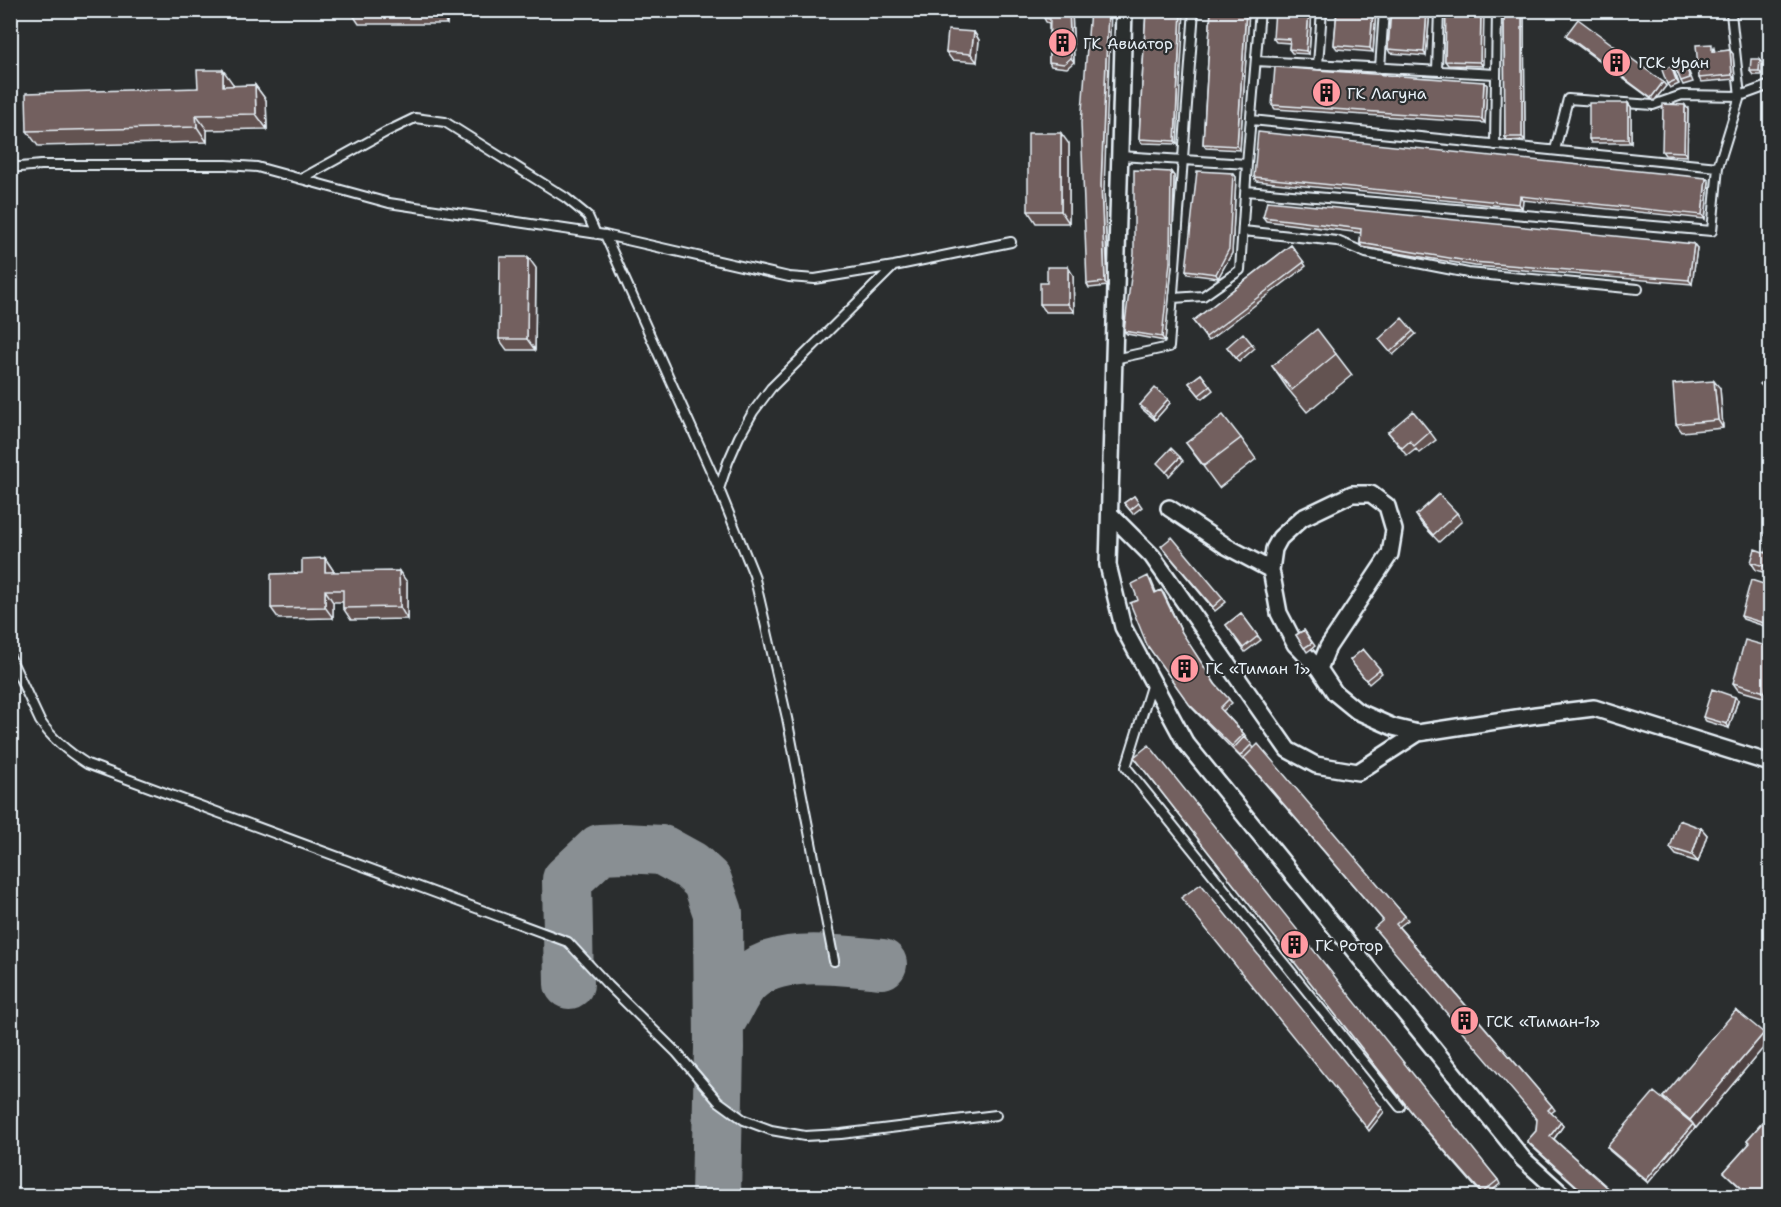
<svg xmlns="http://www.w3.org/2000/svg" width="1781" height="1207" font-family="'Shantell Sans',sans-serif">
	<rect width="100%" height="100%" fill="#2a2d2e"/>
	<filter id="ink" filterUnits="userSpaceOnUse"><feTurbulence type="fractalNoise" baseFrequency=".0167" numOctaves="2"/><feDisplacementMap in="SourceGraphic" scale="12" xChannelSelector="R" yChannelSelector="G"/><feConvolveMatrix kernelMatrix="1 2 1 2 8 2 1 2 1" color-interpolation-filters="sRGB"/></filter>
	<g filter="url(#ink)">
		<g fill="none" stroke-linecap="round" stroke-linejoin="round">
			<path stroke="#898f93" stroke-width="50" d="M569,984L567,880L600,849L624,848L662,850L691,866L707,881L718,913L719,1048L716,1196
				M719,1023C729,1010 734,992 746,980C777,949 843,961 882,964"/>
			<defs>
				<path id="lane" d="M1256,61L1496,74
					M1318,65L1322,10
					M1380,68L1384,10
					M1437,71L1439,10
					M1495,145L1497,10
					M1555,150L1568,99L1653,105L1682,95L1740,96L1731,13L1729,10
					M1120,156L1247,164L1260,10
					M1718,167L1740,96L1770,85
					M10,168L41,165H226L257,167L389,203L605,235L789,277L815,279L894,266L1011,242
					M301,179L386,132L415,118L445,122L566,198L588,216L596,234
					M1246,191L1712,231L1718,167L1251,120
					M1243,231L1337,241L1366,253L1468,273L1638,289
					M605,235L719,489L754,575L787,718L834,961
					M1173,298L1203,296L1240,270L1247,164
					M1114,359L1169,347L1194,10
					M719,489L728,462L739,437L753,412L771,388L893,267
					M10,657L40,721C52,739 68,752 87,764L568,942L608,985L677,1053L718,1101L744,1120L771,1130L805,1136L841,1134L996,1115
					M1152,683L1126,767L1400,1107"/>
				<path id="street" d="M1124,10L1108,565L1123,627L1185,742L1523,1159L1564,1196
					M1169,508L1226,546L1271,570L1274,549L1280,538L1302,518L1352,494H1371L1387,506L1394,530L1390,554L1328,647L1319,669L1335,693L1357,711L1393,727L1418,733L1536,715L1594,708L1770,763
					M1110,514L1152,556L1288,750L1316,765L1358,772L1418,733
					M1271,570L1279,613L1295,644L1319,669"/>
			</defs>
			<use href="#lane" stroke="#e8f1f8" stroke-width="12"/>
			<use href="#street" stroke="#e8f1f8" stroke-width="20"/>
			<use href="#lane" stroke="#2a2d2e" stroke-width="8"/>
			<use href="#street" stroke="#2a2d2e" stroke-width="15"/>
		</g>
		<path fill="#635351" stroke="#e8f1f8" stroke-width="1.5" d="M447,10V24H359L351,12Z
			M1072,10L1074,62L1067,68L1051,66L1049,62V23L1046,22L1044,18Z
			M1146,10L1177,144L1142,143L1139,139Z
			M1211,10H1249L1240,150L1206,148L1203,144Z
			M1312,10L1309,54L1292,53L1289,49L1290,43L1276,42L1273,38Z
			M1337,10H1376L1373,52L1337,49L1334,45Z
			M1391,10H1430L1426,56L1390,53L1388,49Z
			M1446,10L1483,66L1448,65L1445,61Z
			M1504,10H1524L1525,140L1507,141L1505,137Z
			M974,32L979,40L977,62L952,60L946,52Z
			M1566,35L1666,86L1654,101L1569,39Z
			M1714,48L1715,52L1730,50L1733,54L1735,79L1701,82L1699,78Z
			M1760,59L1762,63V75H1753L1750,71Z
			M1685,64L1687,67L1693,82L1683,85L1681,81Z
			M1674,70L1679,84L1670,88L1667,84Z
			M1484,82L1487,85L1485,123L1275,109L1272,105Z
			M233,84V86L255,85L266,100L267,129L207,130V142L38,146L27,131L198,88Z
			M1628,103L1631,107V143H1591L1589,139Z
			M1688,109L1687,156L1665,155L1662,151Z
			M1069,144V223H1036L1028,211Z
			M1171,172L1174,176L1172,266L1165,341L1127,334L1124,331Z
			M1233,173L1236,177L1232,253L1218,278L1188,274L1186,270Z
			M1254,177L1706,178L1709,181L1705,219L1523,200L1522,208L1256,181Z
			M1104,189L1108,286L1089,288L1087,284Z
			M1263,217L1697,248L1692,284L1475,266L1362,247L1360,243L1361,233L1266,221Z
			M1291,245L1306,266L1208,341L1193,321Z
			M536,268L535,350H507L499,339Z
			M1073,275L1074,312H1046L1040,304L1047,283Z
			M1413,331L1416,334L1393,355L1379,339Z
			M1252,344L1255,348L1239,362L1227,347Z
			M1336,354L1352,375L1307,412L1287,388L1272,366Z
			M1201,374L1213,390L1202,399L1189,383Z
			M1720,388L1723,428L1682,432L1676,424Z
			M1168,399L1170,403L1155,420L1142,409L1140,405Z
			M1388,432H1430L1436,440L1419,453L1416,449L1407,456Z
			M1241,438L1256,459L1219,488L1186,443Z
			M1134,496L1142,507L1133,514L1124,503Z
			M1457,513L1462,521L1439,542L1421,523L1416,515Z
			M1770,520V574L1756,570L1751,562L1766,553L1770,542L1765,535Z
			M1164,550L1223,598L1226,602L1215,611Z
			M325,558L333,570V572L407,582V619L351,620L343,608V602H333V618L279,619L271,608L302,573Z
			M1151,580L1156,592L1164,594L1183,635L1216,685L1232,703L1223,711L1244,734L1247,738L1246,739L1405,916L1408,920L1399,927L1552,1106L1555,1110L1551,1113L1563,1126L1554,1139L1618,1197H1588L1530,1145L1527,1141L1536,1131L1537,1120L1383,920L1244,759L1243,760L1192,708L1147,645L1138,600Z
			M1770,586V628L1743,619L1741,616Z
			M1241,613L1261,640L1245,652L1226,625Z
			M1304,630L1315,646L1307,652L1296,635Z
			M1770,647V699L1738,690L1733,683Z
			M1363,649L1382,673L1369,684L1350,660Z
			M1738,700L1729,728L1706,721L1703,717Z
			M1137,761L1498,1180L1500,1184L1484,1197L1424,1128Z
			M1701,828L1707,835L1698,862L1676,855L1670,848Z
			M1764,1033L1769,1041L1696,1128L1694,1126L1695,1128L1648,1183L1610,1151L1607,1147L1666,1102L1663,1097Z
			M1770,1114V1197H1738L1743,1190L1727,1175L1724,1172L1749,1144L1747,1140Z"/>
		<path fill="#504342" stroke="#e8f1f8" stroke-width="1.5" d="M439,10H447V24L439,13Z
			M1069,10H1072L1074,62L1071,58Z
			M1108,10H1111L1104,189L1108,286L1105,282L1101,185Z
			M1181,10H1184L1177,144L1175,141Z
			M1246,10H1249L1240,150L1237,146Z
			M1309,10H1312L1309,54L1306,51Z
			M1373,10H1376L1373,52L1370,48Z
			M1427,10H1430L1426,56L1424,52Z
			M1481,10H1484L1483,66L1480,62Z
			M1522,10H1524L1525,140L1522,137Z
			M974,32L979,40L977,62L971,54Z
			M1730,50L1733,54L1735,79L1732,75Z
			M1760,59L1762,63V75L1759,71Z
			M1671,66L1674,70L1679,84L1676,80Z
			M223,70L233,84L234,101L223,86Z
			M1484,82L1487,85L1485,123L1482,119Z
			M1663,82L1666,86L1654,101L1651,98Z
			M255,85L266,100L267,129L256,114Z
			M1628,103L1631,107V143L1628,139Z
			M1685,105L1688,109L1687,156L1684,152Z
			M196,115L207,130V142L197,127Z
			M1061,133L1069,144V223L1061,211Z
			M1171,172L1174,176L1172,266L1165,341L1162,337Z
			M1233,173L1236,177L1232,253L1218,278L1216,274Z
			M1706,178L1709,181L1705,219L1702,215Z
			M1520,196L1523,200L1522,208L1519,204Z
			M1694,244L1697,248L1692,284L1689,280Z
			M528,257L536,268L535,350L527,339Z
			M1068,267L1073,275L1074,312L1068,304Z
			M1714,381L1720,388L1723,428L1718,420Z
			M1168,399L1170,403L1155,420L1153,416Z
			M1180,457L1183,461L1169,476L1166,472Z
			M325,558L333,570V583L325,572Z
			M399,571L407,582V619L400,607Z
			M325,590L333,602V618L325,607Z
			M1161,590L1164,594L1183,635L1181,631Z
			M1767,683L1770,688V699L1765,692Z
			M1735,697L1738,700L1729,728L1727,724Z
			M1701,828L1707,835L1698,862L1692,855Z
			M1764,1033L1769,1041L1696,1128L1690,1120Z
			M1382,1108L1384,1112L1369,1131L1367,1128Z
			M1561,1122L1563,1126L1553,1140L1550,1136Z
			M1693,1124L1695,1128L1648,1183L1646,1180Z
			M1770,1189V1197H1764Z"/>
		<path fill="#73605e" stroke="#e8f1f8" stroke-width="1.5" d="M351,10H439V13L351,12Z
			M1043,10H1069L1071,58L1064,64L1049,62L1050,19L1044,18Z
			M1090,10H1108L1101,185L1105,282L1087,284L1081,123Z
			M1146,10H1181L1175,141L1139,139Z
			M1211,10H1246L1237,146L1203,144Z
			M1275,10H1309L1306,51L1289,49L1290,39L1273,38Z
			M1337,10H1373L1370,48L1334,45Z
			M1391,10H1427L1424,52L1388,49Z
			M1446,10H1481L1480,62L1445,61Z
			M1504,10H1522V137H1505Z
			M1578,19L1663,82L1651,98L1566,35Z
			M948,30L974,32L971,54L946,52Z
			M1712,44V52L1730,50L1732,75L1699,78L1696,45Z
			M1751,59H1760L1759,71H1750Z
			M1685,64L1690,78L1681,81L1675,67Z
			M1671,66L1676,80L1667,84L1662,70Z
			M1275,67L1484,82L1482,119L1272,105Z
			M197,70H223V86L255,85L256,114L196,115L197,127L27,131L26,93L198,88Z
			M1589,103H1628V139H1589Z
			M1663,104L1685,105L1684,152L1662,151Z
			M1258,132L1706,178L1702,215L1520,196L1519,204L1254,177Z
			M1028,133H1061V211H1028Z
			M1134,170L1171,172L1170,262L1162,337L1124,331L1134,254Z
			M1197,171L1233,173L1229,249L1216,274L1186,270Z
			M1267,201L1694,244L1689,280L1473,262L1360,243L1361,229L1263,217Z
			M1291,245L1304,262L1206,337L1193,321Z
			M500,257H528L527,339H499Z
			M1047,267H1068V304H1040V283H1047Z
			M1402,318L1413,331L1390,352L1379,339Z
			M1317,329L1336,354L1292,390L1272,366Z
			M1243,333L1252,344L1236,358L1227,347Z
			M1201,374L1210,386L1199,395L1189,383Z
			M1770,374V394L1760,384Z
			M1714,381L1718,420L1676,424L1673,384Z
			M1155,388L1168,399L1153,416L1140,405Z
			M1413,411L1430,432L1414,446L1410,441L1402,448L1388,432Z
			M1223,415L1241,438L1204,466L1186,443Z
			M1171,448L1180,457L1166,472L1157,463Z
			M1439,494L1457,513L1433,535L1416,515Z
			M1134,496L1139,503L1130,510L1124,503Z
			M1769,520H1770V536L1765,535Z
			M1172,537L1223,598L1213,607L1161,546Z
			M1770,540V568L1751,562L1755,549L1766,553Z
			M325,558V572L399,571L400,607L343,608V590H325V607L271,608V574L302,573V559Z
			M1148,576L1155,593L1161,590L1181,631L1215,684L1229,699L1220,708L1244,734L1232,746L1189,704L1147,645L1130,603L1138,600L1132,584Z
			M1751,580L1770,586V625L1741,616Z
			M1241,613L1258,636L1243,648L1226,625Z
			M1304,630L1312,643L1304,648L1296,635Z
			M1745,640L1770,647V684L1767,683L1765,692L1733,683Z
			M1363,649L1380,669L1366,680L1350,660Z
			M1712,689L1735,697L1727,724L1703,717Z
			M1244,737L1252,744L1240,756L1233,749Z
			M1258,744L1405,916L1396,924L1552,1106L1548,1110L1561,1122L1550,1136L1618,1197H1589L1527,1141L1536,1131L1537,1119L1374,928L1383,920L1244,758Z
			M1149,745L1498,1180L1482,1193L1421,1124L1134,757Z
			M1679,820L1701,828L1692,855L1670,848Z
			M1201,884L1382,1108L1367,1128L1181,898Z
			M1736,1010L1764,1033L1690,1120L1663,1097Z
			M1654,1092L1693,1124L1646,1180L1607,1147Z
			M1770,1114V1189L1764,1197H1738L1744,1190L1724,1172L1750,1143L1747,1140Z"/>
	</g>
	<defs>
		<symbol id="building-disc" viewBox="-11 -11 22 22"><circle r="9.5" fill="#ff9aa2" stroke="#2a2d2e"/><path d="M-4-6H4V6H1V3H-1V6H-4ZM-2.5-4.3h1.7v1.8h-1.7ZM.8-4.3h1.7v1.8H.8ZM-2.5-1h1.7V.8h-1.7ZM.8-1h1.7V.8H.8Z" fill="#111"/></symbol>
	</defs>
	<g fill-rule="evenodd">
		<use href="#building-disc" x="1046" y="26" width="33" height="33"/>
		<use href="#building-disc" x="1600" y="46" width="33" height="33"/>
		<use href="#building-disc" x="1310" y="76" width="33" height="33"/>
		<use href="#building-disc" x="1168" y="652" width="33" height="33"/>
		<use href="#building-disc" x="1278" y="928" width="33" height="33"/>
		<use href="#building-disc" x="1448" y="1004" width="33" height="33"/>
	</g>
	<g text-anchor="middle" stroke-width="4.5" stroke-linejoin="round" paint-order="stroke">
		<g font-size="16" fill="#e8f1f8" stroke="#2a2d2e" text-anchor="start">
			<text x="1083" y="49">ГК Авиатор</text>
			<text x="1638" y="68">ГСК Уран</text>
			<text x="1347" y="99">ГК Лагуна</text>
			<text x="1205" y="674">ГК «Тиман 1»</text>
			<text x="1315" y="951">ГК Ротор</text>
			<text x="1486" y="1027">ГСК «Тиман-1»</text>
		</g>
	</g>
	<rect width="1781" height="1207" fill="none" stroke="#2a2d2e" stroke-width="36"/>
	<rect x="18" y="18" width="1745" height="1171" fill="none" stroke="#e8f1f8" stroke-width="2" filter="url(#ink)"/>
</svg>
